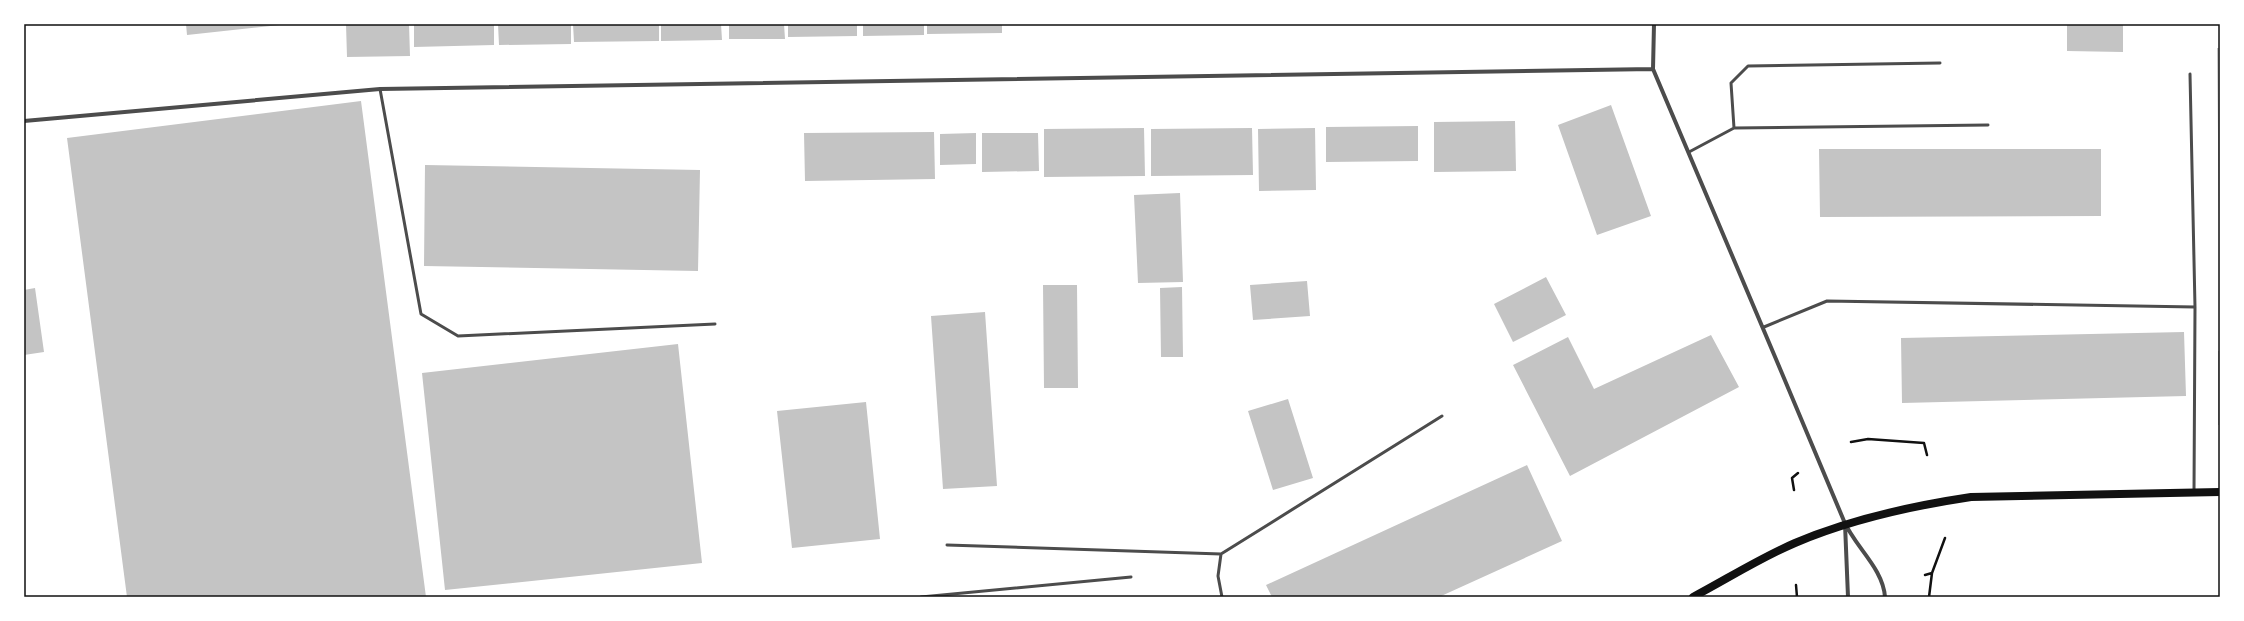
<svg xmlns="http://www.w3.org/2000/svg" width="2244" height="621" font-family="'Fira Sans Condensed',sans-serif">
	<rect width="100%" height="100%" fill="#fff"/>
	<path fill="#c4c4c4" d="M186,24H280V25L187,35Z
		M346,24H409L410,56L347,57Z
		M414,24H494V45L414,47Z
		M498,24H571V44L499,45Z
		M573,24H659V41L574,42Z
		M661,24H721L722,40L661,41Z
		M729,24H784L785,39H729Z
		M788,24H857V36L788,37Z
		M863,24H924V35L863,36Z
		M927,24H1002V33L927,34Z
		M2067,24H2123V52L2067,51Z
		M2217,48H2220V224H2219Z
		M361,101L426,597H127L67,138Z
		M1611,105L1651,216L1597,235L1558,125Z
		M1515,121L1516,171L1434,172V122Z
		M1418,126V161L1326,162V127Z
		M1144,128L1145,176L1044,177V129Z
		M1252,128L1253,175L1151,176V129Z
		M1315,128L1316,190L1259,191L1258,129Z
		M934,132L935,179L805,181L804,133Z
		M976,133V164L940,165V134Z
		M982,133H1038L1039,171L982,172Z
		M1819,149H2101V216L1820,217Z
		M425,165L700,170L698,271L424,266Z
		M1180,193L1183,282L1138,283L1134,195Z
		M1546,277L1566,315L1513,342L1494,304Z
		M1307,281L1310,316L1253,320L1250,285Z
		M1043,285H1077L1078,388H1044Z
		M1182,287L1183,357H1161L1160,288Z
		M35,288L44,352L24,355V290Z
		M985,312L997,486L943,489L931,316Z
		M2184,332L2186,396L1902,403L1901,338Z
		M1711,335L1739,387L1570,476L1513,365L1568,337L1594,389Z
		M678,344L702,563L445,590L422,373Z
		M2218,351H2220V425H2218Z
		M1288,399L1313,478L1273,490L1248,411Z
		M866,402L880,539L792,548L777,411Z
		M1527,465L1562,541L1439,597H1272L1266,585Z"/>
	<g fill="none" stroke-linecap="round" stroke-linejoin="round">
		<path stroke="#111" stroke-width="2.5" d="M1851,442L1868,439L1924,443L1927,455
			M1794,490L1792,478L1798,473
			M1925,575L1932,573
			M1796,585L1797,597
			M1929,597L1932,573L1945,538"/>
		<path stroke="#4c4c4c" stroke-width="3" d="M2190,74L2195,307L2194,491
			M380,89L421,314L458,336L715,324
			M1734,128L1731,83L1748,66L1940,63
			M1689,152L1734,128L1988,125
			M1764,327L1827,301L2195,307
			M947,545L1221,554
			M921,597L1131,577
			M1222,597L1218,576L1221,554L1442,416"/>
		<path stroke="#4c4c4c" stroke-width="4" d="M1654,24L1653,69C1717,220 1781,370 1844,521C1855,547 1883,568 1885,597
			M24,121L380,89L1653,69
			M1845,524L1848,597"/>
		<path stroke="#111" stroke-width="8" d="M1693,597C1727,579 1760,558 1795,543C1851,519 1911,506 1971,497L2220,492"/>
	</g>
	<rect width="2244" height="621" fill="none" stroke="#ffffff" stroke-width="50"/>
	<rect x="25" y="25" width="2194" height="571" fill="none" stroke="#111" stroke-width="1.5"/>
</svg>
